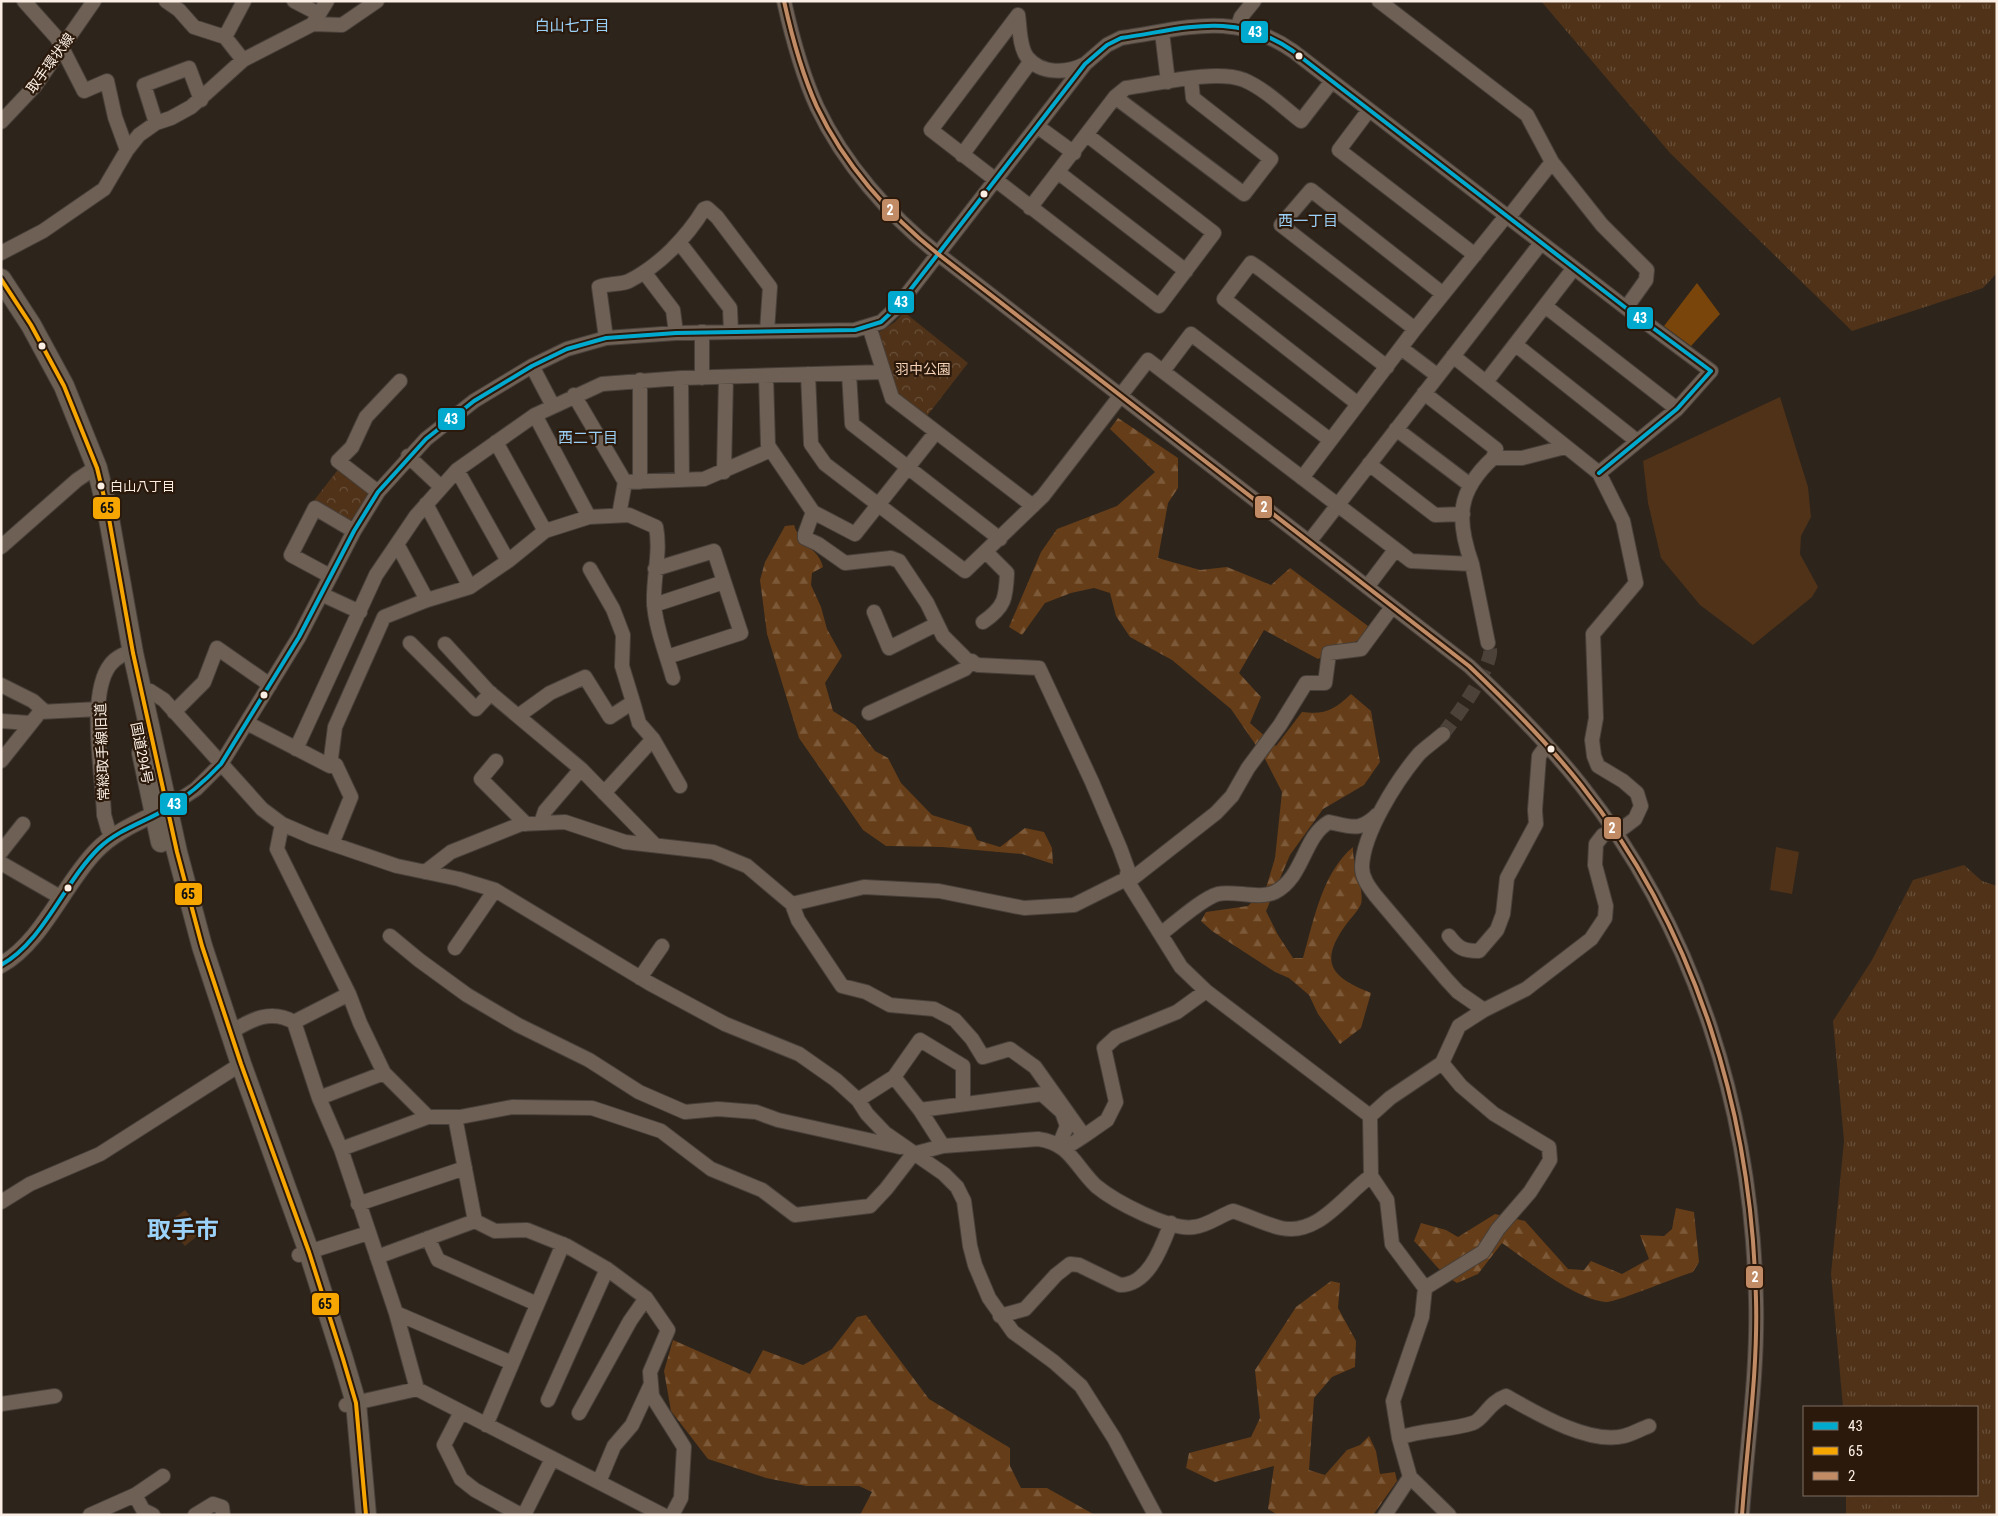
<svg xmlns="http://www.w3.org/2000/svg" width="1998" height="1516" font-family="'Roboto Condensed','Noto Sans JP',sans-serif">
	<defs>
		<pattern id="grass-tufts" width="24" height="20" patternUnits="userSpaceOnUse" patternTransform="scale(1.25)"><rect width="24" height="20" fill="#4f3218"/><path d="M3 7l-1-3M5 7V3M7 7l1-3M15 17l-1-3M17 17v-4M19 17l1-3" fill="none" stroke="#695039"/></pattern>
		<pattern id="forest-firs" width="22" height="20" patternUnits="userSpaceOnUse" patternTransform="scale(1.25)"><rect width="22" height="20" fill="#653d18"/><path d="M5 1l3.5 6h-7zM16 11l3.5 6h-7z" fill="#7c5939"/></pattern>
		<pattern id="park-crowns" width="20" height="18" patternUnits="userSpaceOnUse" patternTransform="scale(1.25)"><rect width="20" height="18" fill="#4f3218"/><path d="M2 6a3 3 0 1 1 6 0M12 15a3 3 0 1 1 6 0" fill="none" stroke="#695039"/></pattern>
	</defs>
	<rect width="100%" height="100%" fill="#2d241c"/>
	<path fill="url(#grass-tufts)" d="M1541,1H1997V273L1983,288L1852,331L1670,153Z
		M1964,865L1982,881L1997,886V1515H1846V1495H1977V1407H1843L1831,1274L1844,1141L1833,1021L1872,960L1913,880Z
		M185,1210L203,1231L185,1246L166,1224Z"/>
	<path fill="url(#forest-firs)" d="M1118,418L1178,458V488L1168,503L1158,558L1200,570L1227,567L1271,585L1290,568L1368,626L1359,640L1318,659L1264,630L1239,673L1261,697L1250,723L1276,746L1302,712C1325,715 1334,710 1351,694L1371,711L1380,762L1364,785L1323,809L1290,855L1266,911L1278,935L1293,958H1303C1314,920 1322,873 1353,847C1352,865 1365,890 1361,904C1358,911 1350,919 1345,926C1318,964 1333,978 1371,993L1361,1028L1340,1044L1318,1014L1309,995L1289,978L1275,972L1212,931L1201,921L1206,912L1248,906L1266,888L1275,858L1282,792L1264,757L1231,709L1172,660L1130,637L1116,616L1110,593L1094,588L1071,593L1045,603L1022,635L1009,627L1041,552L1057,529L1117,506L1155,472L1110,429Z
		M794,525C801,548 818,547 823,567L812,573L811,585L821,607L827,629L842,656L825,683L833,711L855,725L875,751L888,758L901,783L932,815L971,827L977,840L1000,847L1025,828L1044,832L1052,848L1053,864L1022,854L942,847L886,846L863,830L799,738L767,634L760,580L765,562L785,526Z
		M1676,1208L1694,1212L1699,1262L1693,1272C1679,1276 1615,1303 1606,1302C1574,1299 1528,1261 1502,1243L1478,1274L1457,1283C1438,1272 1429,1256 1414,1241L1421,1223L1446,1230L1458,1237L1495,1214L1525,1221L1568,1269L1584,1270L1591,1261L1622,1274L1649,1259L1640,1235L1664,1236L1672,1229Z
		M1331,1281L1340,1283L1338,1308L1356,1341L1355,1367L1332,1377L1314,1398L1309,1470L1325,1475L1347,1450L1360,1445L1369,1436L1376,1451L1380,1474L1395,1472L1397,1481L1373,1515H1278L1268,1509L1274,1466L1215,1482L1186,1468L1189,1453L1251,1437L1260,1418L1255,1370L1296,1307Z
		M866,1315L929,1399L1010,1448V1466L1021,1488H1047L1095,1515H860L872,1492L859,1486H806L766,1478L708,1459L671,1411L664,1371L673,1340L750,1374L763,1350L803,1365L832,1349L857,1317Z"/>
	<path fill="url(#park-crowns)" d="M904,312L968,363L927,416L900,396L891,379L876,334L895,322Z
		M340,467L370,492L349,524L312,503Z"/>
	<path fill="#4f3218" d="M1780,397L1808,487L1811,517L1801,536L1800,554L1818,587L1812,597L1753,645L1700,605L1661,558L1648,503L1643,461Z
		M1776,847L1799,852L1792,894L1770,890Z"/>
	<path fill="#79450a" d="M1697,283L1720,314L1691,346L1664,326Z"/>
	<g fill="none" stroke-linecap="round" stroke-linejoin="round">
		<path stroke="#4c423a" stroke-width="14" stroke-dasharray="14 7" stroke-linecap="butt" d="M1443,734C1457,716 1486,676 1490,654C1491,651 1489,646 1488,643"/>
		<defs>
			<path id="minor" d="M24,1L57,38L84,91L107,81L115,117L127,150
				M166,1L179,10L194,27L225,37L243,60
				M294,1L319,14
				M784,1C792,37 802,74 817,107C844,164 889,215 938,254L1469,666C1509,704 1547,742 1581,785C1697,931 1752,1115 1756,1300C1758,1371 1747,1444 1742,1515
				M1379,1L1527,115L1552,162L1602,225L1647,270L1646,280L1626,308
				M1018,15L931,130L1159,306L1214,233L1087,135
				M1018,15C1020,27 1019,46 1027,57C1041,75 1068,73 1085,64
				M314,22L327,1
				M1238,26L1241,17L1254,1
				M1162,32L1168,82
				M225,37L244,1
				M1115,97L1244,194L1271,159L1193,98L1191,79
				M1369,110L1339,150L1475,255
				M1,122L35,86L94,1
				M156,123L144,85L189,68L201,100
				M1037,126L1074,153
				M962,155L1031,61
				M1059,173L1186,271
				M1030,208L1115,97L1126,88C1157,84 1215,69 1244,80C1265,89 1283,107 1301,121L1332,81
				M1508,218L1552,162
				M679,242L730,308L731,332
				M1,253L43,231L104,189L127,150L139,135L156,123L171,118L191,107L243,60L313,24L342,25L377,1
				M644,272L673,310L676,333
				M1545,306L1677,409
				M869,326L892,398L1033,506
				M1415,329L1281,225L1311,190L1443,294
				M702,332V378
				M606,338L599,287C608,283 620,285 629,281C659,266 687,237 704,209L707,208L717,217L770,287L767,331
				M1516,345L1637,441
				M1401,348L1438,376
				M532,366L553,406
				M1163,371L1191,334L1330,440
				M849,373L852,424L1000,539
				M808,374L811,444L825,464L965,571L1043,496L1148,360L1411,561L1472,564C1456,519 1457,491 1493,458H1522L1565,447
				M766,376L768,445L771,450L813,512L855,534L936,432
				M681,378L682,480
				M1486,382L1574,268
				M1424,393L1496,449L1493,458
				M574,395L625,482L619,515
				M1358,404L1224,299L1251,263L1260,269L1387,367
				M535,415L589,517
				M1396,429L1470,485
				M496,442L545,531
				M408,456L441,487
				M1369,464L1435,515L1463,514
				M457,470L508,561
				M724,472L726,377
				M1302,478L1415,329L1506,216
				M625,482L704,479L771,450
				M640,482V380
				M378,492L338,461L352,447L366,417L400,381
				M426,504L470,587
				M813,512L805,534V538L818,544L845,563L891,558L899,561L927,603L943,636L966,659L978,665L1039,668L1092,782L1120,848L1128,870L1126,879
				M1309,542L1541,243
				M397,544L427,600
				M1,547L77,480L89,472
				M1472,564L1488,643
				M655,569L714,551L741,633L667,657
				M330,576L291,555L315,508L354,531
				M1367,587L1395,550
				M321,594L360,612
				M654,605L724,582
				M874,612L889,648L937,624
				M983,622C1005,607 1006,598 1007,573L986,552
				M410,643L476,709L491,693
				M445,644L488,691L581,769L545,811L541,823
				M1,685L33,701L44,711
				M142,690L150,691L164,700L262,809L282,824L312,837L397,866L459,879L495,890L649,983L725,1024L799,1054L836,1080L858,1100L867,1114L885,1133L944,1174L957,1187L964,1201L970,1246L975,1265L989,1298L1013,1332L1054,1362L1081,1386L1114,1438L1155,1515
				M633,702L639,723L653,739L680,786
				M174,712L204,682L217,648L270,685
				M869,713L965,669L972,661
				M518,716L550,693L585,677L610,717L633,702L622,666L623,635L613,609L590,569
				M1,721L30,723
				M247,723L330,766L335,727L384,617L427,600L470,587L508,561L545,531L589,517L629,515L656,527C661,552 653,577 654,603C655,626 667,656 673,678
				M1443,734C1435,741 1426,747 1419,754C1397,780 1363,833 1362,867C1362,878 1369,887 1375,895L1446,979L1458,992L1484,1010
				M296,749L376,575L416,516L457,470L535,415L602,384L681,378L883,372
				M1,761L40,712L99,709
				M496,761L481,779L526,824
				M331,762L336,765L351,797L332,844
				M581,769L655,845
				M604,793L653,739
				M167,808L196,789L221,764L299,637L354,531L378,492L426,439L474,401L532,366L567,349L606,338L676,333L855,330L881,322L897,307L1085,64L1107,45L1121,38C1185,29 1234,10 1293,51L1626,308L1711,371L1677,409L1599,473
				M282,824L277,849L349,994L360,1023L384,1073L428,1117H460L512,1107L592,1108L661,1131L711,1169L762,1190L795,1215L870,1206L886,1189L913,1154L943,1146L1038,1139C1070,1143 1075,1166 1096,1186C1114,1201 1170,1231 1194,1227C1207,1226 1221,1215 1233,1211C1249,1216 1264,1224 1281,1228C1319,1236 1344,1195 1371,1176L1370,1116L1390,1098L1442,1063L1459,1026L1484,1010L1526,989L1591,939L1605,918L1606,906L1595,865L1596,844L1603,835L1623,828L1635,819L1641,806L1637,793L1623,781L1598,766L1594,756L1592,740L1596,718L1593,634L1636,583L1623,521L1599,473L1453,356
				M113,837L108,829L104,815C103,777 87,695 110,665C116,657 124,654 133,651
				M1,852L23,824
				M1,863L60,897
				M425,872L451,852L521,824L565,822L625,842L713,852L747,866L792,904L864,887L939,891L1024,908L1074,905L1126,879L1181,967L1206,991L1370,1116
				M1128,882L1216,813L1232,796L1248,768L1280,725L1306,683H1325L1329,653L1361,649L1392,607
				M792,904L798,920L842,986L866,992L890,1005L934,1009L955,1020L972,1039L983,1057L1010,1049L1035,1067L1084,1136L1064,1149
				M1162,933C1175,923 1203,898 1218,894C1233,890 1259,900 1275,892C1304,877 1303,837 1329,822C1352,827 1360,832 1378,814
				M390,936L419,960L467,995L518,1025L589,1060L639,1092L685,1112L718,1109L756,1112L778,1120L900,1147
				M1449,936C1458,948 1463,951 1479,951L1497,930L1503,914L1507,878L1536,824L1535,810L1539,756L1547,745
				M455,948L495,890
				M640,978L662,946
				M231,1032C252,1019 271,1009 294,1022
				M894,1077L920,1040L963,1066V1104
				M319,1098L384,1073
				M858,1100L894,1077L920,1110L943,1146
				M920,1110L1042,1094L1062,1112L1067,1126L1059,1145
				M455,1117L475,1221L495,1231L527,1230L567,1246L607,1269L646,1298L668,1330L650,1372L652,1396L684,1447L681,1498L672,1515
				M1084,1136L1107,1120L1116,1102L1104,1048L1116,1037L1177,1012L1206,991
				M341,1149L428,1117
				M1371,1176L1387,1200L1392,1244L1425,1288L1422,1317L1393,1401L1399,1438L1410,1477L1449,1515
				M1,1202L30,1184L100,1154L241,1064
				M358,1204L465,1168
				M428,1238L438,1260L537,1304
				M299,1255L368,1233
				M377,1257L475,1221
				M1425,1288L1483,1252L1498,1229L1530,1192L1544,1170L1550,1160L1549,1147L1494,1114L1461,1086L1442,1063
				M396,1313L512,1363
				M1000,1316L1025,1309L1056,1275L1070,1264L1079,1265L1120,1285C1149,1285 1162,1246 1171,1223
				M417,1389L663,1515
				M548,1400L607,1269
				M1,1404L55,1396
				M346,1405L417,1389L396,1313L341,1149L319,1098L294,1022L349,994
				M461,1412L444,1445L461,1479L475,1490L521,1515
				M579,1413L630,1321L646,1298
				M486,1425L563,1244
				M1399,1438C1424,1429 1449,1431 1473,1423C1484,1419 1489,1402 1506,1396C1536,1413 1589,1445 1624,1436C1632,1434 1641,1429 1649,1426
				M599,1482L614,1446L632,1425L651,1384
				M90,1515L135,1495
				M153,1515L143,1510L135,1495L163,1476
				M195,1515L213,1504L222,1507L223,1515
				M524,1515L552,1459
				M1385,1515L1410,1477"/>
			<path id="major" d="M1,965C42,942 64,884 96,851C115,831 141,821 165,809"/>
			<path id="highway" d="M1,279L31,325L64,386L97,468L108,513L133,653L177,852L202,946L241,1064L309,1252L343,1359L356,1403L366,1515
				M142,753L161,842"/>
		</defs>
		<use href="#minor" stroke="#48403a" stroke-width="16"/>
		<use href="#major" stroke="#48403a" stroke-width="18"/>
		<use href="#highway" stroke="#48403a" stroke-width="22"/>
		<use href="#minor" stroke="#6e6054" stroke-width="14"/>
		<use href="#major" stroke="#6f6053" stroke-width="16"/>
		<use href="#highway" stroke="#6c6055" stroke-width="20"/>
		<defs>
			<path id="bus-1" d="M1,965C44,941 64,882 99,848C119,829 145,822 168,808C188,796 205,781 221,764L299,637L354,531L378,492L426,439L474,401L532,366L567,349L606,338L676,333L855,330L881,322L897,307L1085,64L1107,45L1121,38C1185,29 1234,10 1293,51L1626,308L1711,371L1677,409L1599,473"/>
			<path id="bus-2" d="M1,279L31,325L64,386L97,468L108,513L133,653L177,852L202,946L241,1064L309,1252L343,1359L356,1403L366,1515"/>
			<path id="bus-3" d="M784,1C792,37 802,74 817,107C844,164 889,215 938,254L1469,666C1509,704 1547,742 1581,785C1697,931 1752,1115 1756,1300C1758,1371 1747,1444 1742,1515"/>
		</defs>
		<use href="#bus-1" stroke="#2b190b" stroke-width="8"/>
		<use href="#bus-2" stroke="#2b190b" stroke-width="8"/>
		<use href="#bus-3" stroke="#2b190b" stroke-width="8"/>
		<use href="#bus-1" stroke="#00a9ce" stroke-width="4"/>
		<use href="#bus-2" stroke="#f7a600" stroke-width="4"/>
		<use href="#bus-3" stroke="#c18c65" stroke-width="4"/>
	</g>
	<g fill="#fbefe5" stroke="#2b190b" stroke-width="2">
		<circle cx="1299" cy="56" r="4.5"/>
		<circle cx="984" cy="194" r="4.5"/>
		<circle cx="42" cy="346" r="4.5"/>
		<circle cx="101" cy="486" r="4.5"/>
		<circle cx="264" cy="695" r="4.5"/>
		<circle cx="1551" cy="749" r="4.5"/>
		<circle cx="68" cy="888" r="4.5"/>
	</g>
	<g text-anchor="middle" stroke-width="4.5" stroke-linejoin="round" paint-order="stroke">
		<g font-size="13" fill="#fbefe5" stroke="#2b190b" text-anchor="start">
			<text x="110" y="491">白山八丁目</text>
		</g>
		<g font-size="14" fill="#fbefe5" stroke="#2b190b">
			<text transform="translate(50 63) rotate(-54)" y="5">取手環状線</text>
			<text transform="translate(102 752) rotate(-92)" y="5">常総取手線旧道</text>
			<text transform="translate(142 753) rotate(79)" y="5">国道294号</text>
		</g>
		<g font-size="14" fill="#f7d4b9" stroke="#2b190b">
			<text x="923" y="374">羽中公園</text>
		</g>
		<g font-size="15" fill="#9bd2fa" stroke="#2b190b">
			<text x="572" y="31">白山七丁目</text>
			<text x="1308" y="226">西一丁目</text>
			<text x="588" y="443">西二丁目</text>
		</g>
		<g font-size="24" font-weight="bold" fill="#9bd2fa" stroke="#2b190b">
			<text x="183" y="1238">取手市</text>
		</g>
	</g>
	<g stroke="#2b190b" stroke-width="2">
		<rect x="1240" y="20" width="29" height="24" rx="5" fill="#00a9ce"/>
		<rect x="881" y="198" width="19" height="24" rx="5" fill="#c18c65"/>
		<rect x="887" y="290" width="28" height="24" rx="5" fill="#00a9ce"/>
		<rect x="1626" y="306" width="28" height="24" rx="5" fill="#00a9ce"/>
		<rect x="437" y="407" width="29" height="24" rx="5" fill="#00a9ce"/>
		<rect x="1254" y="495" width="19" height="24" rx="5" fill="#c18c65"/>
		<rect x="92" y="496" width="29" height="24" rx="5" fill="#f7a600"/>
		<rect x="159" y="792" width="29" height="24" rx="5" fill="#00a9ce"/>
		<rect x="1603" y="816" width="19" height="24" rx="5" fill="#c18c65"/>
		<rect x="174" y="882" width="29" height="24" rx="5" fill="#f7a600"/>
		<rect x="1745" y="1265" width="19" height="24" rx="5" fill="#c18c65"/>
		<rect x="311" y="1292" width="29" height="24" rx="5" fill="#f7a600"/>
	</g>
	<g font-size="14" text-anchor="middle" font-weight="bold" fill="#fff">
		<text x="1255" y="37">43</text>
		<text x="890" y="215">2</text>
		<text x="901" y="307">43</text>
		<text x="1640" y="323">43</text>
		<text x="451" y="424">43</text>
		<text x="1264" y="512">2</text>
		<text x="174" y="809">43</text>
		<text x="1612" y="833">2</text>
		<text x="1755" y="1282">2</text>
	</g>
	<g font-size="14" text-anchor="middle" font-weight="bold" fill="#111">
		<text x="107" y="513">65</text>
		<text x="188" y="899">65</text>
		<text x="325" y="1309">65</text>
	</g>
	<rect width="1998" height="1516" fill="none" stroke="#fbefe5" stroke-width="5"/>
	<rect x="1803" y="1406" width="175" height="90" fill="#2b190b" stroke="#7e6f62"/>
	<rect x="1813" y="1422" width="25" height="8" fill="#00a9ce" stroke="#7e6f62"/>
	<text x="1848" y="1431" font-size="15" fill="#fbefe5">43</text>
	<rect x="1813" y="1447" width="25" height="8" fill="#f7a600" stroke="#7e6f62"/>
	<text x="1848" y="1456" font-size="15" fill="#fbefe5">65</text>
	<rect x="1813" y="1472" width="25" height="8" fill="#c18c65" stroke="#7e6f62"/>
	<text x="1848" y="1481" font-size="15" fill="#fbefe5">2</text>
</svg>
